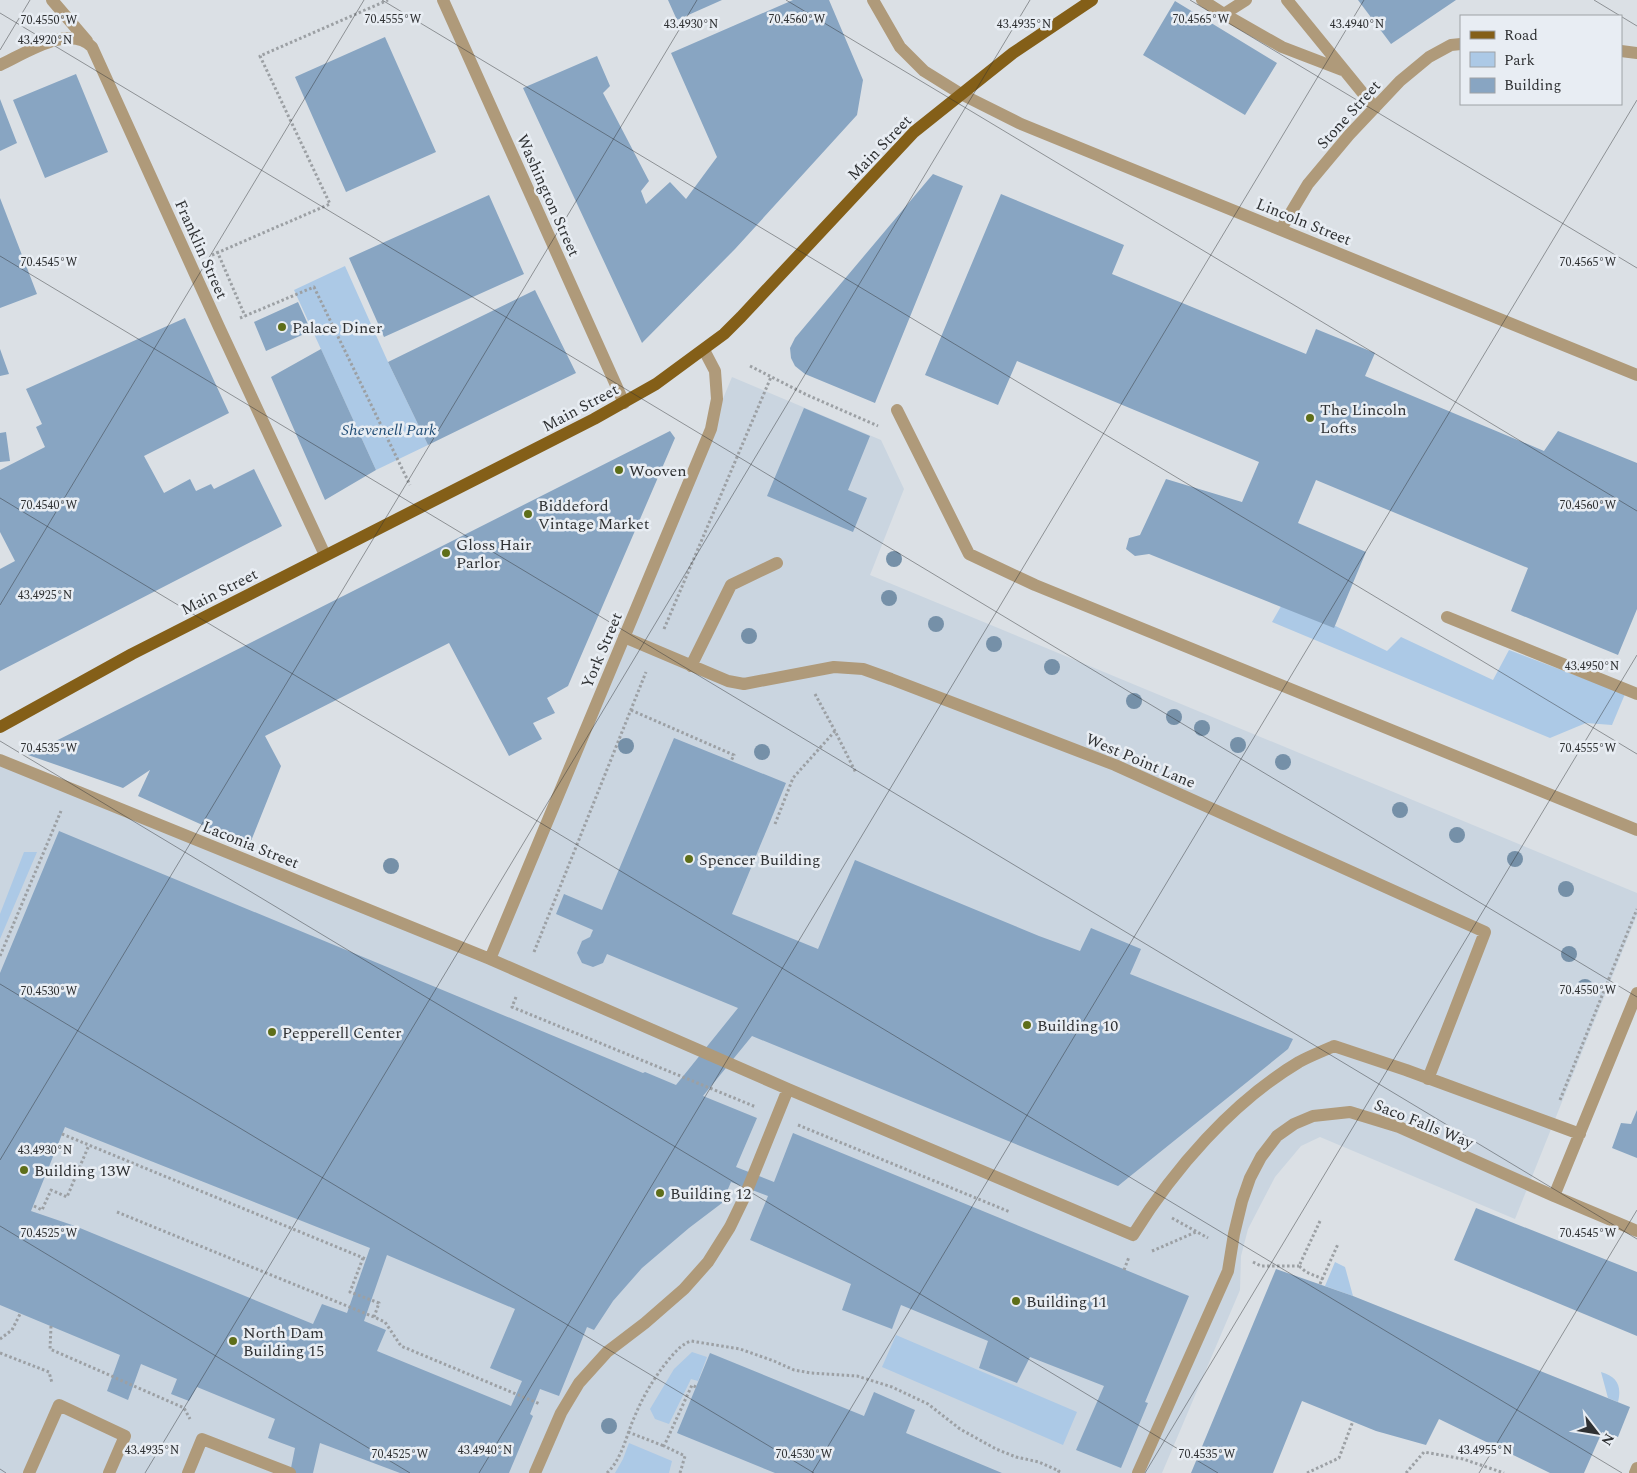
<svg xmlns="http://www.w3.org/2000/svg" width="1637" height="1473" font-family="Spectral,serif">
	<rect width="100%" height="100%" fill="#dbe0e5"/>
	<path fill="#cad5e0" d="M732,377L881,440L904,489L870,575L1637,893V915L1515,1219L1320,1137L1301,1146L1275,1177L1248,1229L1241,1256L1240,1290L1162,1473H0V760L490,959Z"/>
	<path fill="#acc9e6" d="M345,266L388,362L428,445L376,470L294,290Z
		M1284,601L1387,651L1401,637L1493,680L1509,650L1625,694L1612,725L1586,723L1550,738L1272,622Z
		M24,852H37L0,939V914Z
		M1335,1262L1345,1267L1353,1296L1325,1286Z
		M896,1335L1077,1412L1063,1445L882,1367Z
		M692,1352L707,1357L698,1381L691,1379L669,1424L655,1419L650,1409L674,1369Z
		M1601,1372C1617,1377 1622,1385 1618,1402L1608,1398Z
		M629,1443L672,1461L669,1473H615L623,1459Z"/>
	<path fill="#88a5c2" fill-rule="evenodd" d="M668,0H722L677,20Z
		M793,0H829L863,80L857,115L735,249L642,343L523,88L597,56L610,86L603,93L649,181L641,191L646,204L670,182L686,199L717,157L671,53Z
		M1358,0H1456L1391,44Z
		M1175,1L1277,63L1245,115L1143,55Z
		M385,37L436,152L346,192L295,77Z
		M76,74L108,152L45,178L13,100Z
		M0,99L17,143L0,151Z
		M933,174L963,186L875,403L805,374L795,366L791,358L790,348L795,338Z
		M1001,194L1124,245L1112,274L1306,354L1316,329L1375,353L1365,376L1544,451L1558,431L1637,463V609L1618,655L1511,611L1528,568L1316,480L1298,523L1366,552L1334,628L1149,554L1135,556L1126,549L1129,538L1140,535L1166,479L1242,502L1259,462L1017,361L998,405L925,375Z
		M489,195L524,274L384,337L349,258Z
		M0,198L37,294L0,308Z
		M535,290L576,373L428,445L388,362Z
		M298,302L311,331L266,351L254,322Z
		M185,318L229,413L144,456L164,493L190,479L196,491L211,484L214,489L254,469L282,526L0,671V569L15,561L0,532V470L45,447L36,427L42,424L26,389Z
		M0,349L9,374L0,376Z
		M321,349L376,470L325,500L271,377Z
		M804,408L870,436L848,490L867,498L853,532L767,496Z
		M670,431L675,438L568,686L547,698L555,713L533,723L542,739L509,756L449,643L265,736L281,766L249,846L138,796L150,770L123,788L28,755Z
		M6,432L10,461L0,462V433Z
		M674,738L786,783L732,914L818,949L855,860L1039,936L1080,951L1091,928L1141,949L1130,974L1293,1039L1288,1049L1118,1186L752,1036L703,1096L757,1118L736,1167L774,1182L793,1133L1189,1296L1145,1402L1148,1403L1121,1468L1076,1450L1104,1386L1030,1357L1017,1383L979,1368L988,1341L901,1305L892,1329L842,1310L851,1284L750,1240L768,1196L731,1182L722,1203L689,1228L642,1268L613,1301L594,1330L587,1327L559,1396L540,1389L530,1414L533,1416L509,1473H400L320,1443L313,1473H290L295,1448L268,1438L275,1419L197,1387L189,1401L171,1394L177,1379L141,1364L128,1400L107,1391L120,1355L0,1305V973L59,831L643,1073L645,1072L676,1085L738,1008L607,954L603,963L593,967L582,963L577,953L582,941L590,937L593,930L556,914L564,894L602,910ZM65,1127L370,1248L347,1313L322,1304L313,1324L75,1226L31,1211ZM387,1255L515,1309L490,1368L522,1381L511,1406L377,1351L386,1330L364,1321Z
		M1637,1110V1158L1612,1148L1621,1123L1631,1124Z
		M1476,1208L1637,1272V1336L1454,1260Z
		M1276,1269L1353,1296L1630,1407L1618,1437L1602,1432L1584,1473H1550L1439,1419L1426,1445L1376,1431L1302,1401L1273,1473H1191Z
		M710,1353L864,1416L874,1392L915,1410L906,1433L1002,1473H775L677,1433Z"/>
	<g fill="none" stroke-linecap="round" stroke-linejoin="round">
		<path stroke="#9ca0a4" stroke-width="3" stroke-dasharray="2.5 2.5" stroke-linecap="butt" d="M217,251L245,316
			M212,255L330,204L260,56L388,0
			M240,318L314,287L410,485
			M750,366L807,395L878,426
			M664,629L771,377
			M815,694L835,731
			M631,710L734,755L731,761
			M775,824L793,778L835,731L856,773
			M534,952L646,672
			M0,956L61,811
			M516,997L512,1007L756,1107
			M1560,1100L1637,909
			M798,1125L1010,1212
			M62,1134L366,1259
			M34,1206L42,1210L51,1190L67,1197L89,1145
			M117,1212L374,1317L385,1322L401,1346L540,1404
			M1172,1218L1208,1238
			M1320,1221L1299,1266L1306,1272L1323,1279
			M1152,1251L1196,1232
			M363,1258L350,1292L379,1303L374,1317
			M1253,1262L1261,1266H1299
			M1124,1270L1129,1257
			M1320,1284L1338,1244
			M51,1326L50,1349L184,1408L190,1419
			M0,1339L12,1330L20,1314
			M0,1353L49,1372L52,1383
			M628,1432L664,1446
			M607,1473C622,1459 626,1436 634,1418C643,1396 655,1376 670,1358C676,1351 682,1344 691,1341L740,1349L774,1361L794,1370L811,1373L857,1376L892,1387L928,1404L960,1429L996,1449L1016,1457L1039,1462L1059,1471L1058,1473
			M680,1473L685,1456L664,1446L692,1385L696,1387
			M1307,1473L1339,1458L1353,1421
			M1406,1473L1424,1452L1463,1459L1504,1473"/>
		<path stroke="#af9a7a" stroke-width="12" d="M52,0L87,41
			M443,0L624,403
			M873,0L900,47L924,71L961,94L1021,124L1637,375
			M1202,0L1224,14L1246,0
			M1287,0L1375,108
			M1224,14L1282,47L1342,70
			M1621,51L1637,53
			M0,65C24,54 70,23 92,47L219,327L325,555
			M1281,229L1308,184L1349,135L1400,81L1429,57L1451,45L1461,44
			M897,410L969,554L1035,585L1637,830
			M1447,617L1637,694
			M624,637L728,681L744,684L834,667L863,669L891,679L1115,765L1485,932L1428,1079
			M691,666L731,585L777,563
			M0,760L490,959L788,1089L744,1198L730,1227L708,1262L684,1289L645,1323L607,1352L579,1383L561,1413L535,1473
			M490,959L711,429L717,399L715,371L704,350
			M788,1089L1133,1235C1174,1169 1232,1102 1299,1062C1310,1056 1323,1051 1334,1046L1406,1070L1580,1134
			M1554,1196L1637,1231
			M29,1473L59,1405L125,1436L109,1473
			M188,1473L202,1439L290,1473
			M1138,1473L1228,1271L1234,1234L1242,1201L1250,1178L1261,1157L1277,1136L1294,1124L1313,1116L1350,1112L1399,1127L1554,1196L1637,993
			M1635,1473L1637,1468"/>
		<path stroke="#845f18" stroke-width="12" d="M0,727L132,654L594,419L656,384L724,334L741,317L914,132L1013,53L1092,0"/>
	</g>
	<g fill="#7590a8">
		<circle cx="894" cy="559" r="8"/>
		<circle cx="889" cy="598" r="8"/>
		<circle cx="936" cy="624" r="8"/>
		<circle cx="749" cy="636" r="8"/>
		<circle cx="994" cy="644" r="8"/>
		<circle cx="1052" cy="667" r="8"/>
		<circle cx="1134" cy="701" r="8"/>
		<circle cx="1174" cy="717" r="8"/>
		<circle cx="1202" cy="728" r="8"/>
		<circle cx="1238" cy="745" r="8"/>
		<circle cx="626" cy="746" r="8"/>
		<circle cx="762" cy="752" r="8"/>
		<circle cx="1283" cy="762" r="8"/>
		<circle cx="1400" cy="810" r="8"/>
		<circle cx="1457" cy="835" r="8"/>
		<circle cx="1515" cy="859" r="8"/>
		<circle cx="391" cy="866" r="8"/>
		<circle cx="1566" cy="889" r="8"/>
		<circle cx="1569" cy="954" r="8"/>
		<circle cx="1585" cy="987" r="8"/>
		<circle cx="609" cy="1426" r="8"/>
	</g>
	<path fill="none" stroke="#2f3133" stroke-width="1" stroke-opacity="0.45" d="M382,0L1637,754M786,0L1637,511M1190,0L1637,268M1594,0L1637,26M0,13L1637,997M0,50L30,0M0,256L1637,1239M0,498L1622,1473M0,605L364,0M0,741L1218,1473M0,984L814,1473M0,1160L697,0M0,1226L410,1473M0,1469L6,1473M145,1473L1030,0M479,1473L1364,0M812,1473L1637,100M1145,1473L1637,655M1479,1473L1637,1210"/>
	<g fill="#5e6e19" stroke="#e8edf3" stroke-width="2">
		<circle cx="282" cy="327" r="5"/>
		<circle cx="1310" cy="418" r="5"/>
		<circle cx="619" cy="470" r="5"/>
		<circle cx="528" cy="514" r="5"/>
		<circle cx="446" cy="553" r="5"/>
		<circle cx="689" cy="859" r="5"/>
		<circle cx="1027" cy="1025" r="5"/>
		<circle cx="272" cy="1032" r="5"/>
		<circle cx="24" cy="1170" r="5"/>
		<circle cx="660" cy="1193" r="5"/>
		<circle cx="1016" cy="1301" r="5"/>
		<circle cx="233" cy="1341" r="5"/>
	</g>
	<g text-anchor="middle" stroke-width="5" stroke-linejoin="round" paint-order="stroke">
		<g font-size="16" fill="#2f3133" stroke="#e8edf3">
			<text transform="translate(1348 114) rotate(-48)" y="6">Stone Street</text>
			<text transform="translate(879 147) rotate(-46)" y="6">Main Street</text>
			<text transform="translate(549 195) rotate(66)" y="6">Washington Street</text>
			<text transform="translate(1304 221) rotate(22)" y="6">Lincoln Street</text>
			<text transform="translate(202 249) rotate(66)" y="6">Franklin Street</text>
			<text transform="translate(580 407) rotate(-28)" y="6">Main Street</text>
			<text transform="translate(219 591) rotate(-27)" y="6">Main Street</text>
			<text transform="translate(601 650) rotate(-67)" y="6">York Street</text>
			<text transform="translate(1141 760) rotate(23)" y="6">West Point Lane</text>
			<text transform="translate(251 844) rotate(22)" y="6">Laconia Street</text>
			<text transform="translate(1424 1123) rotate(22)" y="6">Saco Falls Way</text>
		</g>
		<g font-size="16" fill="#2f3133" stroke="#e8edf3" text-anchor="start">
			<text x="292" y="333">Palace Diner</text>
			<text x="1320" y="415">The Lincoln<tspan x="1320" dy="18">Lofts</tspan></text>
			<text x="629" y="476">Wooven</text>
			<text x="538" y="511">Biddeford<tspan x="538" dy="18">Vintage Market</tspan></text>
			<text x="456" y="550">Gloss Hair<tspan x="456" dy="18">Parlor</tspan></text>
			<text x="699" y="865">Spencer Building</text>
			<text x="1037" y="1031">Building 10</text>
			<text x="282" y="1038">Pepperell Center</text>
			<text x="34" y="1176">Building 13W</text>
			<text x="670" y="1199">Building 12</text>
			<text x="1026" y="1307">Building 11</text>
			<text x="243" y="1338">North Dam<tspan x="243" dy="18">Building 15</tspan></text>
		</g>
		<g font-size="16" font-style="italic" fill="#224e77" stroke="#e8edf3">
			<text x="389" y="435">Shevenell Park</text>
		</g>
	</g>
	<g font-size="12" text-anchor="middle" fill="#2f3133" stroke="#e8edf3" stroke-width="5" stroke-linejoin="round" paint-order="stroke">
		<text x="393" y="23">70.4555°W</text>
		<text x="797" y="23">70.4560°W</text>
		<text x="1201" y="23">70.4565°W</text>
		<text x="49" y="24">70.4550°W</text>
		<text x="691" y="28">43.4930°N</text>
		<text x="1024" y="28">43.4935°N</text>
		<text x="1357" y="28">43.4940°N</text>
		<text x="45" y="44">43.4920°N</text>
		<text x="1588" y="266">70.4565°W</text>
		<text x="49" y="266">70.4545°W</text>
		<text x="1588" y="509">70.4560°W</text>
		<text x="49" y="509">70.4540°W</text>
		<text x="45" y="599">43.4925°N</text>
		<text x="1592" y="670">43.4950°N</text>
		<text x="1588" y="752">70.4555°W</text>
		<text x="49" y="752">70.4535°W</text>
		<text x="1588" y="994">70.4550°W</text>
		<text x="49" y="995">70.4530°W</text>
		<text x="45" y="1154">43.4930°N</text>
		<text x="1588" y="1237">70.4545°W</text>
		<text x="49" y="1237">70.4525°W</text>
		<text x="152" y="1454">43.4935°N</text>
		<text x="485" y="1454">43.4940°N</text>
		<text x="1485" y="1454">43.4955°N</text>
		<text x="400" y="1458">70.4525°W</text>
		<text x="804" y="1458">70.4530°W</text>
		<text x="1207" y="1458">70.4535°W</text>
	</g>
	<rect x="1460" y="15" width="162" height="90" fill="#e8edf3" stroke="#9ea2a6"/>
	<rect x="1470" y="31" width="25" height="8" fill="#845f18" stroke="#9ea2a6"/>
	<text x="1504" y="40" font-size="15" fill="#2f3133">Road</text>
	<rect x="1470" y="52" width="25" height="15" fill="#acc9e6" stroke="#9ea2a6"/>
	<text x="1504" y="65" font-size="15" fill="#2f3133">Park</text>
	<rect x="1470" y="78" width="25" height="15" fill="#88a5c2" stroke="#9ea2a6"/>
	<text x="1504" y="90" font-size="15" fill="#2f3133">Building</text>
	<g transform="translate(1597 1433) rotate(121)" stroke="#e8edf3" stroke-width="4" paint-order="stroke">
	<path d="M0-4L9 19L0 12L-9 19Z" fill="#2f3133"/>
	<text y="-8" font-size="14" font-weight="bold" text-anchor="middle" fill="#2f3133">N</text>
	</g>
</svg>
